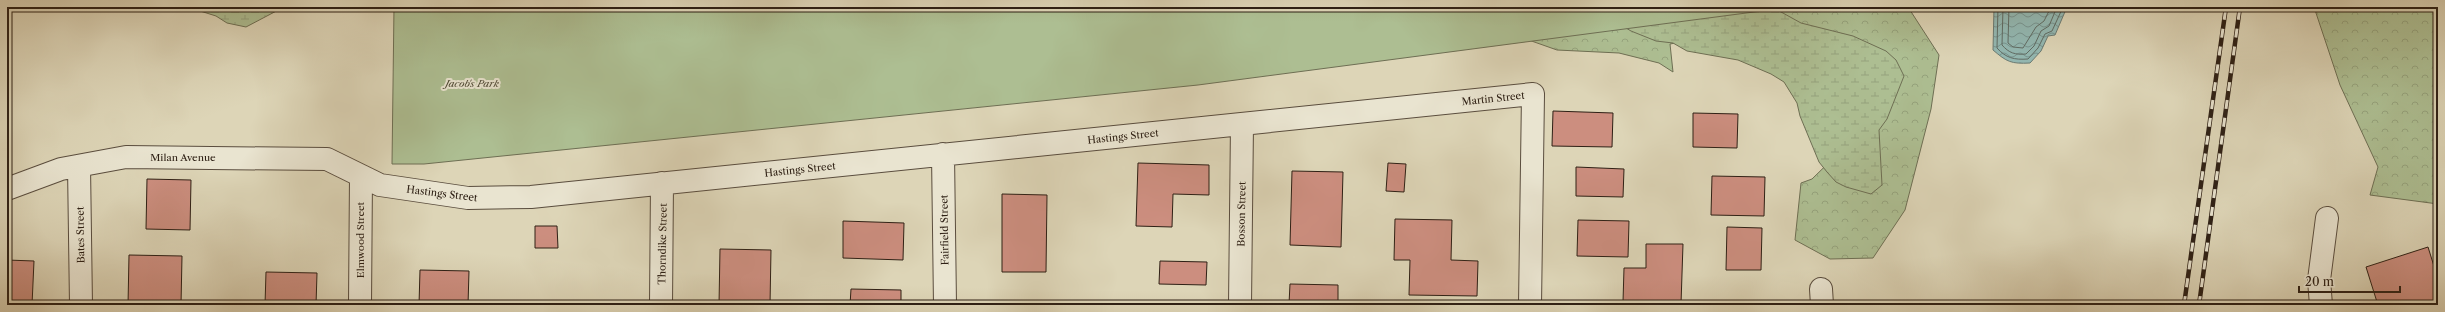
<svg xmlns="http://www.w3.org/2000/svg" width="2445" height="312" font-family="'Libre Caslon Text',serif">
	<defs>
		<pattern id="forest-crowns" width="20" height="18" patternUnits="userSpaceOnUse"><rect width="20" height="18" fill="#adbe92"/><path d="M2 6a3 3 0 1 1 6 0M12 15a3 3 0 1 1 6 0" fill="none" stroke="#95a37d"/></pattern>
		<pattern id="wetland-marsh" width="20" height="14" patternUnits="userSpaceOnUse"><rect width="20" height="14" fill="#adbe92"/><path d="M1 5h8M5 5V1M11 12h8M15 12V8" fill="none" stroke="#95a37d"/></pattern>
		<pattern id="water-waves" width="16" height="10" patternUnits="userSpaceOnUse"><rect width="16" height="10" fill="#93b8b2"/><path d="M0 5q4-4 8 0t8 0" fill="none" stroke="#789590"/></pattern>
	</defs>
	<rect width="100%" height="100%" fill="#ddd5b7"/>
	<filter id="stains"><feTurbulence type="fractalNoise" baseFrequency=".005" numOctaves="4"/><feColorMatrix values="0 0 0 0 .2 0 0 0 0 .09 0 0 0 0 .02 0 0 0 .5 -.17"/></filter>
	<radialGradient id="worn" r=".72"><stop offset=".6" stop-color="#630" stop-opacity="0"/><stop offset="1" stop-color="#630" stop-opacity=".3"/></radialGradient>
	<path fill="url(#forest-crowns)" stroke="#6e6f54" d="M1498,7H1908L1939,55L1931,109L1905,210L1873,258L1830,259L1795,240L1801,183L1812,179L1853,139L1742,31L1670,44L1673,72L1659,63L1619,53L1557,50L1523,38Z
		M2314,7H2438V204L2370,195L2378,167L2340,85Z"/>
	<path fill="url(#wetland-marsh)" stroke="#6e6f54" d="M178,7H284L246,27L227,23L216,16L197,10Z
		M1613,7H1772L1801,23L1853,36L1886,51L1896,60L1904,76L1887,119L1879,130L1882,185L1871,194L1846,187L1836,182L1827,172L1819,162L1800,116L1797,103L1784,82L1771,74L1738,60L1687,51L1673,43L1656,41L1631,31L1621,25Z"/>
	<path fill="#adbe92" stroke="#6e6f54" d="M394,7H1792L1198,85L424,164H392Z"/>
	<path fill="url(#water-waves)" stroke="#6b7b73" d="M1994,7H2067L2055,35L2048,36L2041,51L2030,63C2011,64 2007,62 1993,50Z"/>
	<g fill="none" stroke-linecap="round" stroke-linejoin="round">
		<path stroke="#606c64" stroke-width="1" d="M1998,7L1997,48C2006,58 2014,60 2028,59L2038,48L2045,34L2052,31L2063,7
			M2003,7L2002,45C2009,53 2015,55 2026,54L2034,46L2041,31L2049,26L2057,7
			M2009,7L2008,43L2013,47L2023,48L2036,27L2044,21L2051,7"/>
	</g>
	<path fill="#cc8e7f" stroke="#2e2015" d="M1553,111L1613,113L1612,147L1552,146Z
		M1693,113L1738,114L1737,148L1693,147Z
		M1138,163L1209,165V195L1173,194L1172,227L1136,226Z
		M1388,163L1406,164L1404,192L1386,191Z
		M1576,167L1624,169L1623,197L1576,196Z
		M1292,171L1343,172L1341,247L1290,245Z
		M1712,176L1765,177L1764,216L1711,215Z
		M147,179L191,180L190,230L146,229Z
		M1002,194L1047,195L1046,272H1002Z
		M1395,219L1452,220L1451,260L1478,261L1477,296L1409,295L1410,260H1394Z
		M1578,220L1629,221L1628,257L1577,256Z
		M843,221L904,223L903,260L843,258Z
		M535,226H557L558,248H535Z
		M1727,227L1762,228L1761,270H1726Z
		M1646,244H1683L1681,304L1623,302L1624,268H1646Z
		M2428,247L2438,279V283L2435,284L2438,305H2374L2377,302L2366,267Z
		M720,249L771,250L770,305H719Z
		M129,255L182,256L181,305H128Z
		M7,260L34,261L32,305H7Z
		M1160,261L1207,262L1206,285L1159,284Z
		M420,270L469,271L468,305H419Z
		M266,272L317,273L316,305H265Z
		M1290,284L1338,285V305H1277L1289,304Z
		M851,289L901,290V305H850Z"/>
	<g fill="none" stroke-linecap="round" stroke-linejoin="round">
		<defs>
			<path id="minor" d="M943,154L945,305
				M79,166L81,305
				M7,189L61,169L126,157L211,158L327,159L380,185L468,198L531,197L1533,94L1530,305
				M1821,289L1822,305
				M360,305L361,176
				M661,305L662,183
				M1240,305L1242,124
				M2321,305L2319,280L2327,218"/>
		</defs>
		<use href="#minor" stroke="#5a4d3e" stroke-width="24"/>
		<use href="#minor" stroke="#e9e4d0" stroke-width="22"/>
		<defs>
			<path id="rail" d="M2184,305L2226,7
				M2199,305L2240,7"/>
		</defs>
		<use href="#rail" stroke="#2e2015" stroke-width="4.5"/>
		<use href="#rail" stroke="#e9e4d0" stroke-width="3" stroke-dasharray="9" stroke-linecap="butt"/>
	</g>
	<g text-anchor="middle" stroke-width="4" stroke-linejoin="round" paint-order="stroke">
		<g font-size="10" font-style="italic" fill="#4e4834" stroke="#e9e4d0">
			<text x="472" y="87">Jacob's Park</text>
		</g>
		<g font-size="10" fill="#2e2015" stroke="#e9e4d0">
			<text transform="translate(1493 98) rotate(-6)" y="4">Martin Street</text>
			<text transform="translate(1123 136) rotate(-6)" y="4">Hastings Street</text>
			<text x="183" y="161">Milan Avenue</text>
			<text transform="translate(800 169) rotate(-6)" y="4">Hastings Street</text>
			<text transform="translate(442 193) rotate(7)" y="4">Hastings Street</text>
			<text transform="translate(1241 214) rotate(-89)" y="4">Bosson Street</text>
			<text transform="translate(944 230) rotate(-91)" y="4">Fairfield Street</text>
			<text transform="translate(80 235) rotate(-91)" y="4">Bates Street</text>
			<text transform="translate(360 240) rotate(-90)" y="4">Elmwood Street</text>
			<text transform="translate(662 244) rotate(-89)" y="4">Thorndike Street</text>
		</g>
	</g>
	<rect width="2445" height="312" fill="none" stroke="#ddd5b7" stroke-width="24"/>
	<rect x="8" y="8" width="2429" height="296" fill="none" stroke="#2e2015" stroke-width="2"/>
	<rect x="12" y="12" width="2421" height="288" fill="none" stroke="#2e2015"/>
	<path d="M2299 286v6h101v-6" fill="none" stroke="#2e2015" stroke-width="2"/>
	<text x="2305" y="286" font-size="12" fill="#2e2015" stroke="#e9e4d0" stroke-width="3" paint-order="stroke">20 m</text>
	<rect width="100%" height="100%" filter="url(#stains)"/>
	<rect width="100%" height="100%" fill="url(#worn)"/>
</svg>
